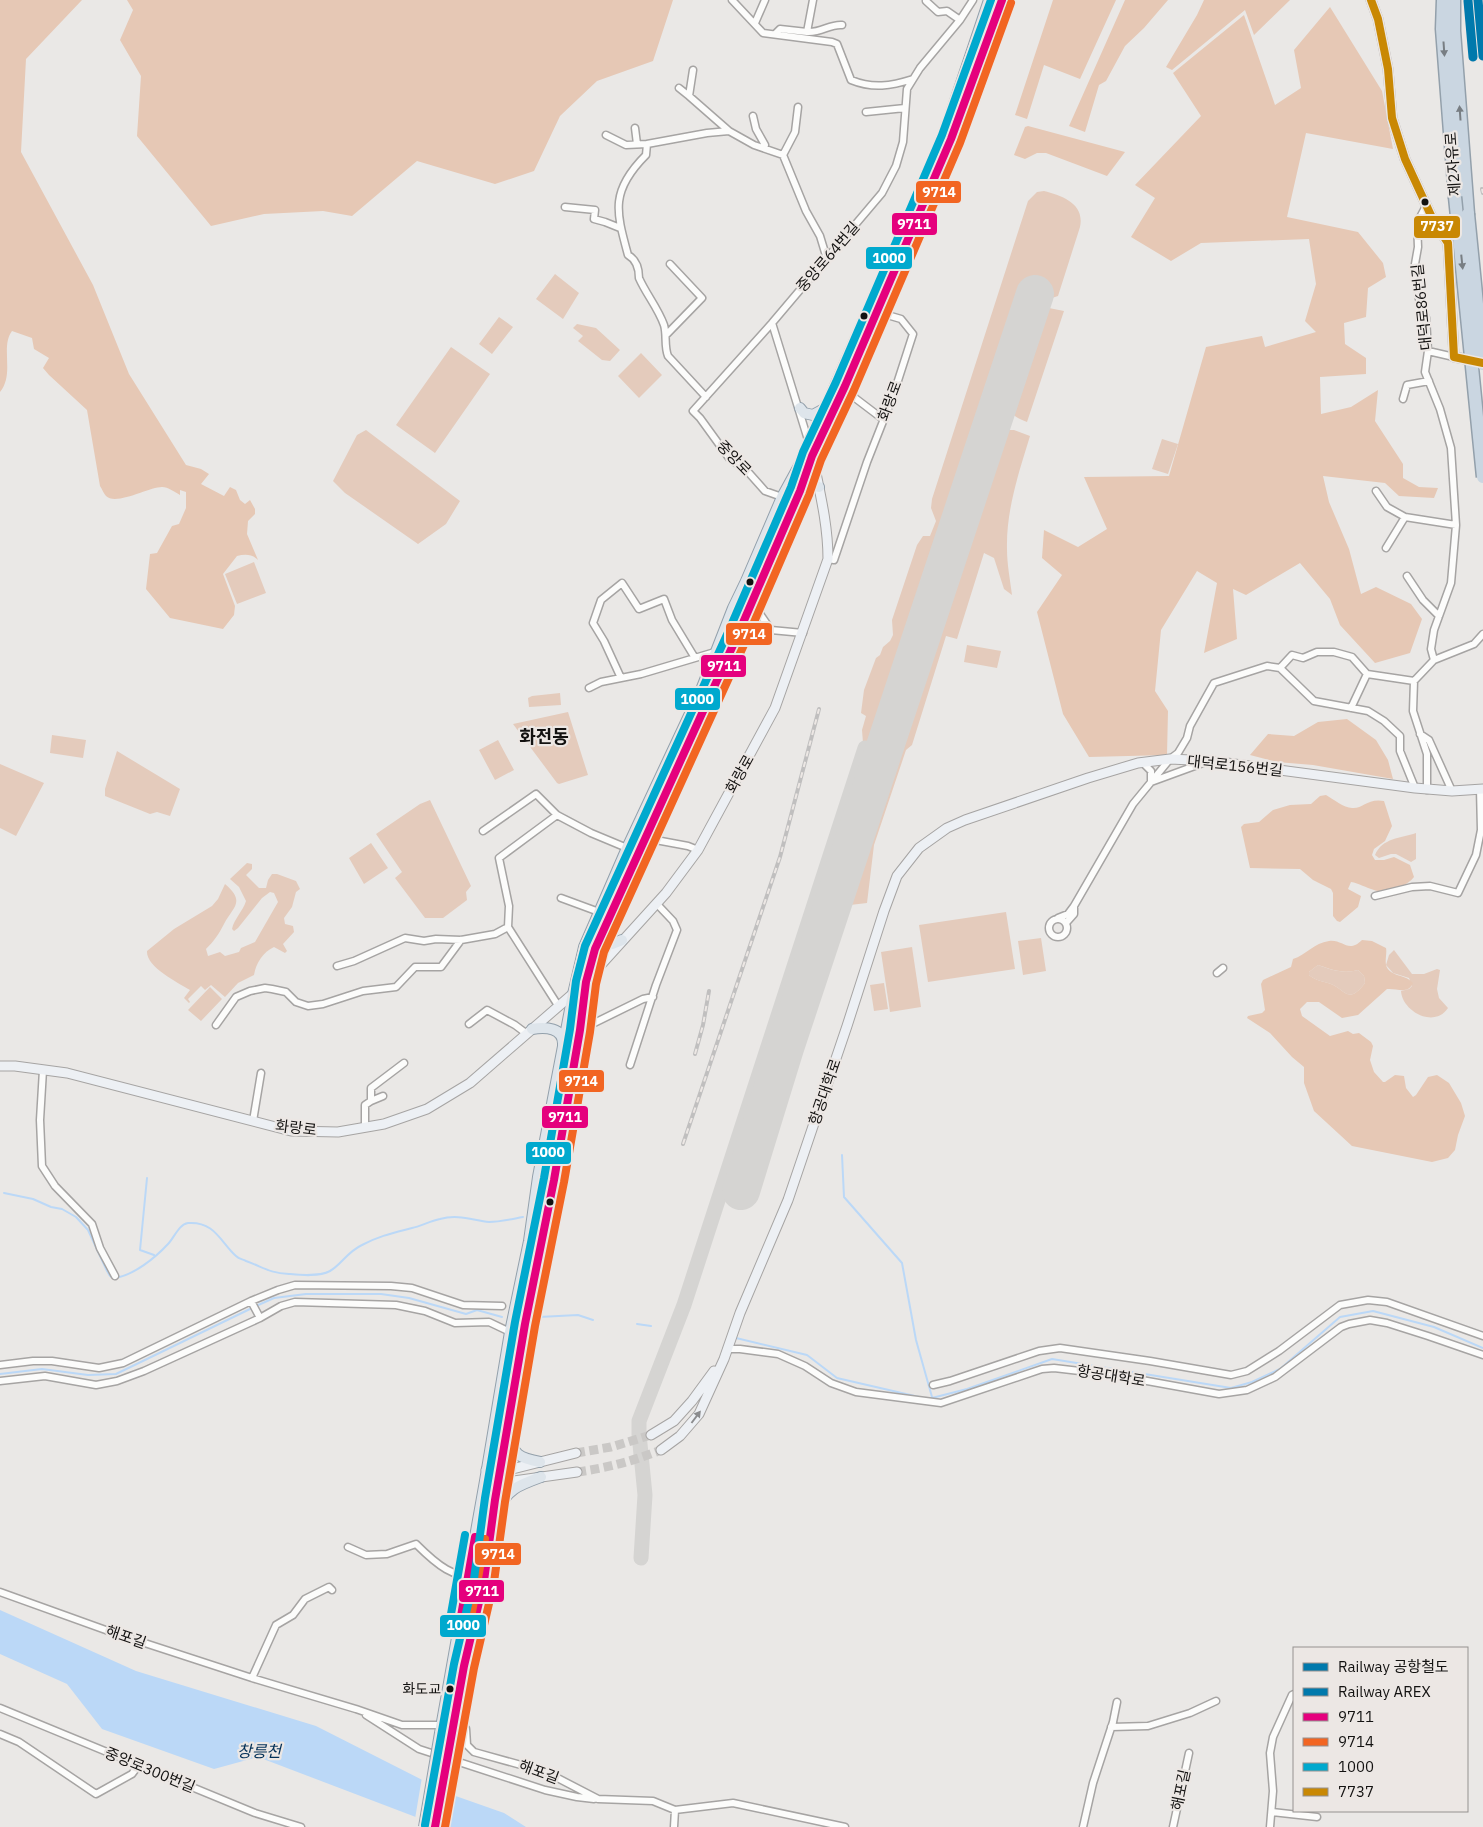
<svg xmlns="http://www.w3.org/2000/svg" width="1483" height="1827" font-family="'IBM Plex Sans','Noto Sans KR',sans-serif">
	<rect width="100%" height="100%" fill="#eae8e6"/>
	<path fill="#e4cbbc" d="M1044,191C1062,196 1085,203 1080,227L1058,296L1052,298L1029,289L875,758L868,754L871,746L863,743L862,730L866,716L861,713L864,690L876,658L880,655L883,647L890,641L893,635L892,620L917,545L923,536H930L936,521L931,508L932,499L1028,201L1037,192Z
		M555,274L579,293L563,319L536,299Z
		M1049,308L1064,311L1027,422C1017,418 1009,415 1009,402L1038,316L1041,312Z
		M499,317L513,327L492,354L479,344Z
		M577,324L596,328L620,350L610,361L602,360L578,341L583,336L573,328Z
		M451,347L490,374L435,453L396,425Z
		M641,353L662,375L639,398L618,376Z
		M366,430L460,501L446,524L418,544L345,493L333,481L357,435Z
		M1009,430H1014L1030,436C1019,472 1006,510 1007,549C1007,564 1010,579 1012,595L1004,589L994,558L984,553L957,639L946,636L912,745L906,750L874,845L867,903L850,905L843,903L997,438L999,434Z
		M1162,439L1178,444L1168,474L1152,469Z
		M254,562L266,593L237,604L225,574Z
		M967,645L1001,651L997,668L964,662Z
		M560,693L561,705L529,707L528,698L532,696Z
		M568,712L588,775L559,784L557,783L513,724Z
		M52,735L86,740L83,758L50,753Z
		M498,740L514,770L495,780L479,750Z
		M117,751L180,789L170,816L157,812L150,814L105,796V789Z
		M0,764L44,783L16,836L0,828Z
		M430,800L471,886L466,892L467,900L443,918H425L395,878L402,872L376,834L420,804Z
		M1416,833V859L1411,862L1396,854H1391L1379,858L1375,855C1382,838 1401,838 1416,833Z
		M371,843L388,868L364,884L349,858Z
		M247,863L252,864V869L246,875L259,888H266L268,880L272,874H277L296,881L300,889L296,892L292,907L284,918L285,924L293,926L294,932L283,944L287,951L285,953L274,947C263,952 256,963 254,975L238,983L225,997L211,985L205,990L201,986L188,999L190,1002L189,1003L184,998L190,990C177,982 146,967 147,951L174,929L212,906L218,899L225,884C246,902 233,907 224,924C219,934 214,941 206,949L208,956L220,952L225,956L239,952L241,948L255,942L278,902L274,893L270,892L262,898L238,928L234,931L232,929C234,919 243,911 246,901L239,887L230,879Z
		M1006,912L1015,969L928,982L919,925Z
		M1041,938L1046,971L1023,975L1018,941Z
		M912,947L921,1007L890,1012L881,952Z
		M1394,950L1412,974H1424L1437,969L1440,970L1437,989L1439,998L1448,1008C1434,1029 1402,1011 1401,991L1409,989L1412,986L1409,978L1393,973L1386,965L1389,955Z
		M1318,965C1332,970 1343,974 1358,970L1364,976L1365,983C1348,1005 1346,990 1331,984C1323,981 1316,981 1309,975V972Z
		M884,983L888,1009L874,1011L870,985Z
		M210,987L222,999L201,1021L188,1010Z"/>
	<path fill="#e6c8b5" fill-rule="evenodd" d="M0,0H82L26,59L21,152L93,285L129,374L186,465L201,469L209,474L201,484L224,496L230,487L236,490L240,500L245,504L250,500L255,509V514L248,521L247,534L258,560C252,554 245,554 237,556L223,574L235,606L234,615L223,629L170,618L146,589L150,554L157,553L172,526L179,524L186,508V492L180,490V495C175,492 168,487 162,487C149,487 116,506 106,496C104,494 102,489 100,486L87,410L49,375L43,368L49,358L34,349L32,338L12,331C0,347 15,374 0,392Z
		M127,0H673L653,61L597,81L560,116L534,171L495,184L417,161L352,216L323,211L264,214L211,226L137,136L141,76L120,40L133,10Z
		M1053,0H1116L1080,79L1044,65L1027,119L1015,115Z
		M1125,0H1168L1144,28L1125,46L1106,81L1099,85L1085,132L1069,126Z
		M1204,0H1290L1254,35L1245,10L1172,70L1166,67L1197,15Z
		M1330,7L1382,91L1393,149L1306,133L1287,217L1358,232L1383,263L1386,277L1368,288L1366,317L1344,323L1345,344L1366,358V374L1320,377L1321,414L1351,407L1378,390L1375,421L1403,464V478L1419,487L1438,488L1434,498L1399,496L1385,483L1323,476L1329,502L1349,549L1361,594L1376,587L1411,604L1422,619L1410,653L1375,663L1340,625L1330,599L1300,563L1246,595L1233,589L1237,639L1204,653L1217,583L1197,571L1161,630L1155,691L1168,711L1167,755L1089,757L1063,714L1037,612L1062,575L1042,558L1044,530L1078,547L1107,529L1084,477L1169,476L1206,347L1262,336L1265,347L1316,332L1305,321L1316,284L1309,239L1201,243L1171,261L1131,237L1155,198L1135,185L1201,116L1173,73L1244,15L1275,105L1301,88L1294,50Z
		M1028,126L1125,152L1107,176L1046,153H1037L1025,159L1014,155L1025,127Z
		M1347,719L1376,740L1388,760L1393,779L1313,765L1277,762L1250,755L1268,734L1294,736L1318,722Z
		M1326,795C1333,799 1344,808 1352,808C1363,809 1367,798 1384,801L1392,826L1385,841L1374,849L1372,855L1375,860H1384L1394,857L1410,865L1414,877C1406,887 1387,895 1374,890C1366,888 1359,883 1351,882L1348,889L1361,896L1358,907L1340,922L1337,921L1333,916V893L1331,889L1313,880L1300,869L1250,868L1241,827L1244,824L1259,822L1273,810L1290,805L1311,804L1320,796Z
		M1362,940L1372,941L1386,948C1387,953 1385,959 1386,965C1389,977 1406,974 1413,983C1408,995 1397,988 1387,989L1358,1015L1342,1018L1319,1002H1307L1300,1009L1302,1016L1330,1036L1348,1031L1353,1034L1359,1033L1371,1042L1373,1046L1370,1060L1374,1072L1383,1082H1385L1395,1075L1404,1076L1406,1088L1413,1097L1416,1095L1428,1077L1437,1075L1449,1083L1461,1103L1465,1116L1458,1135L1455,1150L1448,1158L1432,1162L1352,1146L1314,1111L1304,1083V1067L1292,1057L1270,1033L1247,1018L1248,1016L1262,1013L1265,1010L1261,984L1263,980L1291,967L1293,959C1306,955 1314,943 1329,941C1343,939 1348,954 1362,940ZM1318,965C1333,970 1343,974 1358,970L1364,976L1365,983C1348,1005 1346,990 1331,984C1323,981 1316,981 1309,975V972Z"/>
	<path fill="#bbd8f7" d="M0,1610L136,1671L316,1726L450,1794L504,1813L526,1827H442L258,1757L214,1769L102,1729L67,1684L0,1654Z"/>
	<path fill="#eae8e6" d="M422,1777L449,1791L443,1827H435L415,1819Z"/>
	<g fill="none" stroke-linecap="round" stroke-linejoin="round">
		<path stroke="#bbd8f7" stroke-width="2" d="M842,1155L844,1197L902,1263L916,1340L932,1397
			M147,1178L140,1250L154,1255
			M4,1193L33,1199L51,1207L62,1209L76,1217L88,1230L107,1271L110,1276L115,1278C134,1275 155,1258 168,1244C174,1238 179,1224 188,1223C215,1221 221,1243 236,1256C239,1259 242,1259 246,1261C263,1267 269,1273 289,1274C300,1275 319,1277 330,1271C341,1265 347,1252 362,1245C379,1236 393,1233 412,1228C421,1226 430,1221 440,1219C458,1214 472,1220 489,1222C500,1222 512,1219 523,1217
			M256,1306L274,1298L306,1294H381L409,1298L466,1314L477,1310L502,1317
			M539,1317L578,1315L593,1320
			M637,1324L651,1326
			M736,1338L807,1355L837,1378L919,1397
			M0,1374L42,1369L88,1375L116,1374L252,1308
			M928,1399L967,1389L1052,1359L1231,1388L1252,1382L1280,1369L1340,1317L1373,1311L1434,1327L1483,1348"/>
		<path stroke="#d5d4d2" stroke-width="15" d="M858,770L866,766L876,765L881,760
			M812,913L828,918
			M641,1558L645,1495L639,1434V1421L684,1305L865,748"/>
		<path stroke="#d5d4d2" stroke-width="38" d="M741,1191L785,1048L1035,294"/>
		<path stroke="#cac8c6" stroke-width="9" stroke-dasharray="9 4.5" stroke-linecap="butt" d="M576,1453L611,1447L651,1435
			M577,1472C607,1468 633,1461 661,1450"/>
		<defs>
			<path id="street" d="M732,0L763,33L832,42L837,44L851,80C873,89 891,86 913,79
				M926,1L938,12L947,11L960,20
				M755,23L765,0
				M807,32C822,33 829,24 842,25
				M775,34L780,29L807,32L813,0
				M693,70L689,96L729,131
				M679,88L689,96
				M866,112L905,108
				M753,116L756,129L765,145L764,148
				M635,128L637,144
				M606,135L626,145L647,144
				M783,155L795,132L798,107
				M565,207L595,210L594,219L605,222L620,228
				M772,323L809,443
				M666,335L702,298L670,264
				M1428,351L1454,357
				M845,386L855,398L884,420
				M706,397L668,356C664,346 667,335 664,325C658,308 646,294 639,278C639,269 637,260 628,255C616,211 610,191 646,155L647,144L707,133L729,131L754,145L783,155L806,211L820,236L827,259
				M1403,399L1407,385L1429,381
				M1376,491L1387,507L1405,517L1456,525
				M782,497L765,491L749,473L729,458L700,418L693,411L772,323L882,193L896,166L903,142L907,89L920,68L960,20L973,0
				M1386,548L1405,517
				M828,559L834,560L867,462L893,396L913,334L901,319L877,312
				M1407,576L1423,600L1439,616
				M752,602L771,630
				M739,632L749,637L771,630L803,633
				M1434,660L1474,644L1483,634
				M1280,668L1314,701L1368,711L1384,721L1400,736V751L1415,788
				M1280,668L1292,655L1303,658L1317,652H1334L1352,657L1367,674
				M1367,674L1414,681L1413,711L1427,754V790
				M621,678L604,641L593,623L601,600L622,583L639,609L664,599L672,620L695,658
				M1414,681L1434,660L1431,649L1434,630L1451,583L1456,525L1451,448L1440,409L1425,372L1428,351L1426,318L1419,299L1415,264L1418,247L1417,223L1426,206
				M589,688L601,682L641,674L715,652
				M1351,708L1367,674
				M1420,734L1429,740L1452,791
				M1143,763L1151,771V782L1203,763
				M483,831L536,794L557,815L591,833L627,848
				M645,838L688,846L698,850
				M1375,896L1412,887L1430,886L1458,893L1476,855L1481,830L1480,789
				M561,898L599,912
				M1058,918L1068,914L1074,906L1133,804L1170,759L1178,753L1187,738L1190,726L1214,683L1267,666L1280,668
				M1049 928a9 9 0 1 1 18 0a9 9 0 1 1-18 0Z
				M1066,923L1074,914V906
				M508,927L509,906L499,858L557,815
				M508,927L559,1007
				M337,966L354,961L405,938L424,941L436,939L461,940L495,934L508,927
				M1217,973L1223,968
				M469,1024L487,1010L515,1025L527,1034
				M216,1025L236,997L250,991L265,988L272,989L286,992L296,1002L308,1006L323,1004L363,991L396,987L415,967H441L461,940
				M580,1030L643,999L653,997
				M630,1065L656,985L677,930L673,921L656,903
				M43,1070L40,1120L42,1166L55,1186L92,1224L100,1248L115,1276
				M371,1101L383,1096
				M253,1121L261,1073
				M365,1127V1105L371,1101V1088L404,1063
				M251,1301L260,1318
				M727,1349H740L778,1354L805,1366L831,1383L856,1392L941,1403L1042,1369L1054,1368L1114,1375L1219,1394L1247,1390L1275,1377L1341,1327L1349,1324L1370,1320L1387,1323L1428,1336L1483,1355
				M0,1365L33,1361H52L99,1368L123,1363L251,1301L278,1290L295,1285L391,1286L412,1288L463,1305L502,1306
				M0,1381L45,1376L96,1385L117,1381L144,1371L260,1318L281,1306L295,1302L396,1305L425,1311L455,1323L489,1322L510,1332
				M933,1385L950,1381L1039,1351L1060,1348L1150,1361L1231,1375L1247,1371L1279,1351L1340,1305L1368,1300L1387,1302L1483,1336
				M348,1547L366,1555L387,1554L416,1544C439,1567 451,1576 484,1581
				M0,1592L114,1633L252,1678L356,1709L402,1725H441L466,1729L467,1745L474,1752L546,1772L598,1799L653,1801L675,1810L733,1803L845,1827
				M252,1678L276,1625L293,1615L305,1599L329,1587L332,1590
				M0,1708L255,1813L301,1827
				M366,1715L419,1749L545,1790L577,1797L594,1799
				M1111,1727L1148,1726L1190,1713L1216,1701
				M0,1734L19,1742L96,1794L132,1774L138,1766
				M1272,1812L1317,1817
				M674,1827L675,1810
				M1083,1827L1093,1783L1113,1722L1117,1702
				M1173,1827L1189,1753
				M1270,1827L1273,1791L1270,1753L1273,1737L1292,1695L1294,1694"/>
			<path id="secondary" d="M1371,0L1378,19L1388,69L1392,118L1405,159L1434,222L1448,243L1454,357L1476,361
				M588,979L666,893L698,850L775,708L828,559C828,523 819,489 812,454
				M0,1066H15L67,1073L291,1131L338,1132L384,1124L427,1109L470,1083L575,992
				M651,1435L674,1421L692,1401L714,1371
				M661,1450L680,1436L699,1414L724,1359L740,1313L788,1200L847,1026L884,911L897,876L919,848L947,828L965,820L1088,778L1138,763L1170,759L1212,761L1415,788L1452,791L1483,789
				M486,1470L500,1472L576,1453
				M485,1481L499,1483L577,1472"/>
			<path id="primary" d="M800,408L804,413L813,415L824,409
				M800,491L811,485L819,487
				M605,928C605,935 605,940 612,944L622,940
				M532,1029C545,1027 564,1027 563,1045
				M509,1434C513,1455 519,1458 540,1462
				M497,1511C507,1489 519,1485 541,1477
				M440,1733L485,1481L510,1332L529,1241L538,1177L573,994L584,947L627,848L701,690L733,608L746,581L782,497L805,455L942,140L989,0
				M452,1735L464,1666L484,1581L495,1500L525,1324L554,1180L580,1030L586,982L595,949L739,632L800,491L812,456L845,386L951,139L1002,0"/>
			<path id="highway" d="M1443,0L1442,29L1455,197
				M1454,0V31L1468,214"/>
		</defs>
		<use href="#street" stroke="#a6a4a3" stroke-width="9"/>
		<use href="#secondary" stroke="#a6a4a3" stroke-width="11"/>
		<use href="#primary" stroke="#93a0ab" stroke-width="12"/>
		<use href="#highway" stroke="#93a0ab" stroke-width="15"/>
		<use href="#street" stroke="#fcfcfb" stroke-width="6"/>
		<use href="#secondary" stroke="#edf0f4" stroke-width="9"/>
		<use href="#primary" stroke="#dee5eb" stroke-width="10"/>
		<use href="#highway" stroke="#cad6e1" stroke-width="12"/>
		<defs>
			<path id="rail" d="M1482,189L1483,193
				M695,1054L703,1025L709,991
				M683,1144L780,857L819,709"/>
		</defs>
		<use href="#rail" stroke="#c0bfbf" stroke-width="4"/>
		<use href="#rail" stroke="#ece7e4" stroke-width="2" stroke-dasharray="5.5" stroke-linecap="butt"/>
		<defs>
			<path id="primary-bridge" d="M424,1827L440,1733
				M435,1827L452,1735"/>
			<path id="highway-bridge" d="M1455,197L1483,477
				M1468,214L1483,364"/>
		</defs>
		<use href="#primary-bridge" stroke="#93a0ab" stroke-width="12" stroke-linecap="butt"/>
		<use href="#highway-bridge" stroke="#93a0ab" stroke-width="15" stroke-linecap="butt"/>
		<use href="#primary-bridge" stroke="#dee5eb" stroke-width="10"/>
		<use href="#highway-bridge" stroke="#cad6e1" stroke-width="12"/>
		<defs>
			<path id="bus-1" d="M461,1616L475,1537
				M435,1827L464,1666L484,1581L495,1500L525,1324L554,1180L580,1030L586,982L595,949L739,632L800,491L812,456L845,386L951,139L1002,0"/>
			<path id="bus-2" d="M471,1618L485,1539
				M445,1827L474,1668L494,1582L505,1502L535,1326L564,1182L590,1032L596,984L604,952L748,636L809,495L821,460L854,390L960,143L1011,3"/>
			<path id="bus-3" d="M451,1614L465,1535
				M425,1825L454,1664L474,1579L485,1498L515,1322L544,1178L570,1029L576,981L585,946L730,628L791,487L803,452L836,382L942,135L991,0"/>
			<path id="bus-4" d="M1371,0L1378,19L1388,69L1392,118L1405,159L1434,222L1448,243L1454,357L1483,363"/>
		</defs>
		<use href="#bus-1" stroke="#ece7e4" stroke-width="11"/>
		<use href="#bus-2" stroke="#ece7e4" stroke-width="11"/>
		<use href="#bus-3" stroke="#ece7e4" stroke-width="11"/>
		<use href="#bus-4" stroke="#ece7e4" stroke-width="11"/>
		<use href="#bus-1" stroke="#e5007d" stroke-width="8"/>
		<use href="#bus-2" stroke="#f26522" stroke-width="8"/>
		<use href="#bus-3" stroke="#00a9ce" stroke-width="8"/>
		<use href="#bus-4" stroke="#c98803" stroke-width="8"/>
		<defs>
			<path id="rail-1" d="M1478,0L1483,56"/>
			<path id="rail-2" d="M1468,1L1473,57"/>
		</defs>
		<use href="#rail-1" stroke="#ece7e4" stroke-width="12"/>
		<use href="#rail-2" stroke="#ece7e4" stroke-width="12"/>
		<use href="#rail-1" stroke="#0079ac" stroke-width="9"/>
		<use href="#rail-2" stroke="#0079ac" stroke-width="9"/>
	</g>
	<defs><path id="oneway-solid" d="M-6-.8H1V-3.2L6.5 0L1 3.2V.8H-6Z" transform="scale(1.25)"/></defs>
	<g fill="#787e83">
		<use href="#oneway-solid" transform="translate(1444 49) rotate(86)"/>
		<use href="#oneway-solid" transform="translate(1460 113) rotate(-94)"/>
		<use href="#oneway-solid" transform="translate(1462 262) rotate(84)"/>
	</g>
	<use fill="#8b8c8e" href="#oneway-solid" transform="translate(696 1417) rotate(-53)"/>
	<g fill="#131211" stroke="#ece7e4" stroke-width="2">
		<circle cx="1425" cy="202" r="4.5"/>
		<circle cx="864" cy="316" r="4.5"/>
		<circle cx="750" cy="582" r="4.5"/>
		<circle cx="550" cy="1202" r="4.5"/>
		<circle cx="450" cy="1689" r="4.5"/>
	</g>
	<g text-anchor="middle" stroke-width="4.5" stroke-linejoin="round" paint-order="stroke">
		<g font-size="14" fill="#131211" stroke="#ece7e4" text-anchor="end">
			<text x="441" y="1694">화도교</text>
		</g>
		<g font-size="15" fill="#131211" stroke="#ece7e4">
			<text transform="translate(1453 164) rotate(-94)" y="5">제2자유로</text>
			<text transform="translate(828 257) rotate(-49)" y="5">중앙로64번길</text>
			<text transform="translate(1422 307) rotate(-96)" y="5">대덕로86번길</text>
			<text transform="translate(890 401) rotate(-70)" y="5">화랑로</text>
			<text transform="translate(734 458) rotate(46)" y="5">중앙로</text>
			<text transform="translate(1235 766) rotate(6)" y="5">대덕로156번길</text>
			<text transform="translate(740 774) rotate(-61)" y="5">화랑로</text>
			<text transform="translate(825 1092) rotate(-71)" y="5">항공대학로</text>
			<text transform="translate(296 1128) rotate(7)" y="5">화랑로</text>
			<text transform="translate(1111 1376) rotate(9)" y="5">항공대학로</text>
			<text transform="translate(126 1637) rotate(19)" y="5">해포길</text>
			<text transform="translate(150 1770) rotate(22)" y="5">중앙로300번길</text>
			<text transform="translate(539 1772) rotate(20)" y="5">해포길</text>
			<text transform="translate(1181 1790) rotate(-78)" y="5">해포길</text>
		</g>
		<g font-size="16" font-style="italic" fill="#002e56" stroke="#ece7e4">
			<text x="259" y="1757">창릉천</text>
		</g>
		<g font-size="18" font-weight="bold" fill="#131211" stroke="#ece7e4">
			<text x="544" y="743">화전동</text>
		</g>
	</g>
	<g stroke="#ece7e4" stroke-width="2">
		<rect x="915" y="180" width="47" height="24" rx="5" fill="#f26522"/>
		<rect x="891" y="212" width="47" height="24" rx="5" fill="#e5007d"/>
		<rect x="1413" y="215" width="48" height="24" rx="5" fill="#c98803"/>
		<rect x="865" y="246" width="48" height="24" rx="5" fill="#00a9ce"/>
		<rect x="725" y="622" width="48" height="24" rx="5" fill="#f26522"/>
		<rect x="700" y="654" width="47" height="24" rx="5" fill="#e5007d"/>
		<rect x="674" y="687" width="47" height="24" rx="5" fill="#00a9ce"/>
		<rect x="558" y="1069" width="47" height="24" rx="5" fill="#f26522"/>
		<rect x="541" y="1105" width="48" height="24" rx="5" fill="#e5007d"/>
		<rect x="525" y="1141" width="47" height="24" rx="5" fill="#00a9ce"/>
		<rect x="474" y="1542" width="48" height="24" rx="5" fill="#f26522"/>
		<rect x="458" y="1579" width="47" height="24" rx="5" fill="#e5007d"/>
		<rect x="439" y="1614" width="48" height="24" rx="5" fill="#00a9ce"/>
	</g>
	<g font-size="14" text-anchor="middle" font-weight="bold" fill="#fff">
		<text x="939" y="197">9714</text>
		<text x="914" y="229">9711</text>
		<text x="1437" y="231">7737</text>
		<text x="889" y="263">1000</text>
		<text x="749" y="639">9714</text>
		<text x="724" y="671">9711</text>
		<text x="697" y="704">1000</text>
		<text x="581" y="1086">9714</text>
		<text x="565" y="1122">9711</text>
		<text x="548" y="1157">1000</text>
		<text x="498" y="1559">9714</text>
		<text x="482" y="1596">9711</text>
		<text x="463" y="1630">1000</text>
	</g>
	<rect x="1293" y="1647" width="175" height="165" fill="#ece7e4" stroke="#959290"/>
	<rect x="1303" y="1663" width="25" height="8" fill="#0079ac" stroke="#959290"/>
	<text x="1338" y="1672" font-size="15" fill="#131211">Railway 공항철도</text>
	<rect x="1303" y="1688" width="25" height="8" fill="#0079ac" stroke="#959290"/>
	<text x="1338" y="1697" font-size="15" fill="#131211">Railway AREX</text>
	<rect x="1303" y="1713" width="25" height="8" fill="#e5007d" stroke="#959290"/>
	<text x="1338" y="1722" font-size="15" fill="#131211">9711</text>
	<rect x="1303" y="1738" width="25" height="8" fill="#f26522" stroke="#959290"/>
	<text x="1338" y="1747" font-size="15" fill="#131211">9714</text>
	<rect x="1303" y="1763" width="25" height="8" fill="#00a9ce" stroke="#959290"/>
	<text x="1338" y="1772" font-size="15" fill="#131211">1000</text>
	<rect x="1303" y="1788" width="25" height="8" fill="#c98803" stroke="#959290"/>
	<text x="1338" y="1797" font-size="15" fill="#131211">7737</text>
</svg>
